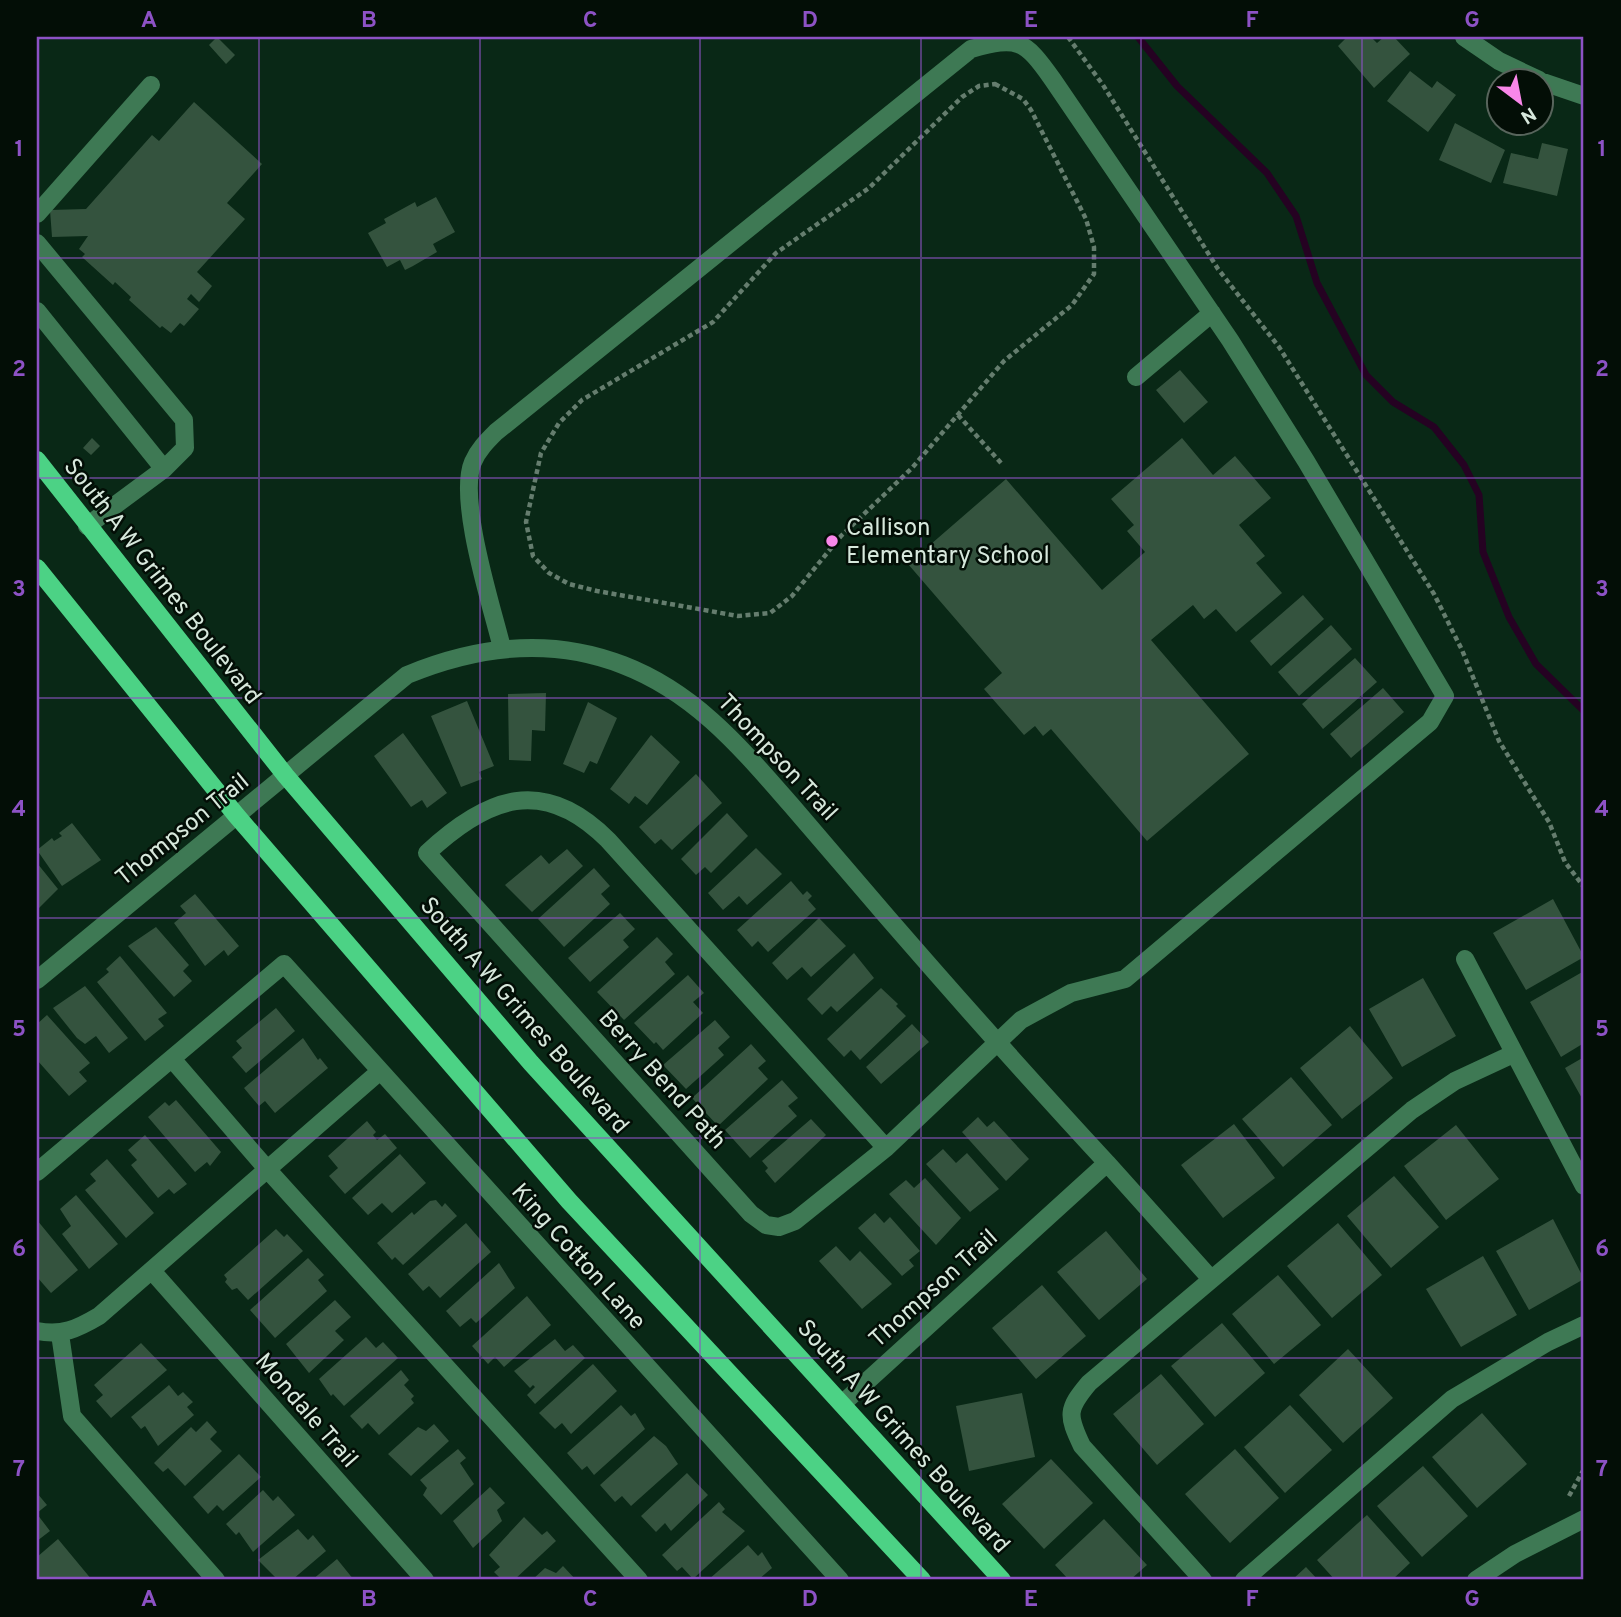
<svg xmlns="http://www.w3.org/2000/svg" width="1621" height="1617" font-family="Overpass,sans-serif">
	<rect width="100%" height="100%" fill="#092816"/>
	<g fill="none" stroke-linecap="round" stroke-linejoin="round">
		<path stroke="#250222" stroke-width="7" d="M1138,37L1177,86L1267,173L1296,216L1317,283L1366,375L1393,402L1434,427L1464,465L1479,495L1483,552L1509,617L1536,664L1584,711"/>
	</g>
	<path fill="#34533e" d="M217,37L235,55L226,64L209,45Z
		M1347,37H1371L1377,43L1384,37H1394L1410,54L1374,88L1338,46Z
		M1410,71L1432,88L1437,81L1456,95L1428,132L1387,101Z
		M194,102L262,164L227,203L245,219L197,272L212,286L199,302L191,294L187,299L199,309L184,326L180,323L171,333L162,326L160,328L129,300L131,297L115,282L113,285L82,257L85,254L79,249L88,236L52,237L50,210L86,209L152,135L159,141Z
		M1455,123L1505,150L1491,183L1439,160Z
		M1542,143L1568,149L1557,196L1503,183L1511,153L1538,159Z
		M436,197L455,232L433,244L437,252L413,266L405,270L400,260L387,267L368,233L386,223L384,219L415,202L417,207Z
		M1180,370L1208,402L1184,423L1156,390Z
		M92,438L100,446L91,455L83,448Z
		M1182,438L1213,475L1235,456L1271,498L1239,525L1265,556L1256,563L1282,593L1236,632L1216,609L1204,619L1193,605L1151,640L1249,754L1147,841L1051,729L1043,736L1035,726L1024,735L984,689L1002,673L908,564L1006,479L1102,590L1145,552L1127,531L1134,525L1111,499Z
		M1303,595L1324,619L1271,666L1250,641Z
		M1331,625L1352,649L1299,696L1278,672Z
		M1355,658L1377,682L1323,729L1302,704Z
		M1383,688L1404,712L1351,758L1330,734Z
		M546,693L545,731L532,730L531,761L509,760L508,694Z
		M467,701L494,766L479,772L482,779L461,787L431,716Z
		M588,702L617,718L597,764L590,761L584,773L563,764Z
		M403,733L447,793L427,808L422,800L411,807L374,756Z
		M651,735L680,762L647,805L635,796L629,804L610,789Z
		M696,774L722,803L672,850L661,839L655,844L639,827Z
		M727,813L748,836L711,873L705,867L696,875L681,859Z
		M72,823L101,860L62,886L37,850L52,838L54,841L62,836L59,833Z
		M756,848L782,874L747,905L739,896L723,910L708,893Z
		M567,849L583,866L532,912L505,885L541,855L549,864Z
		M37,863L58,889L37,910Z
		M594,868L610,886L601,894L610,904L564,947L538,919Z
		M791,881L803,895L807,891L812,896L808,900L816,909L768,952L758,941L752,947L737,930Z
		M195,894L239,946L228,956L224,950L205,966L174,923L186,913L180,906Z
		M1553,899L1584,957L1526,990L1493,933Z
		M620,913L635,929L623,940L629,947L590,982L568,958Z
		M819,918L846,946L811,977L802,967L787,980L772,963Z
		M156,927L189,965L183,971L192,981L174,997L128,946Z
		M657,937L673,954L665,962L675,974L624,1020L597,992Z
		M854,953L874,978L837,1012L831,1006L822,1015L807,999Z
		M120,956L167,1013L158,1019L164,1026L145,1041L97,982L109,972L106,969Z
		M1584,971V1043L1561,1057L1530,1002Z
		M688,975L704,993L693,1002L703,1013L663,1050L656,1042L654,1044L634,1023Z
		M1423,978L1456,1036L1402,1067L1369,1009Z
		M85,986L128,1038L109,1053L96,1036L85,1044L77,1038L53,1008Z
		M881,988L898,1004L896,1006L906,1016L860,1060L851,1050L844,1057L827,1039Z
		M276,1008L295,1031L246,1073L232,1057L242,1048L236,1041Z
		M47,1015L90,1063L79,1072L87,1081L69,1096L37,1060V1024Z
		M715,1020L730,1037L718,1048L724,1055L686,1089L663,1065Z
		M912,1024L929,1042L881,1084L866,1067Z
		M1350,1026L1393,1078L1342,1119L1300,1068Z
		M303,1038L318,1060L320,1058L328,1068L275,1113L265,1101L259,1106L244,1088Z
		M751,1044L766,1061L758,1068L768,1079L718,1126L692,1098Z
		M1584,1057V1102L1565,1068Z
		M1291,1077L1332,1125L1283,1167L1242,1119Z
		M782,1080L798,1098L788,1106L797,1116L750,1158L725,1130Z
		M176,1100L221,1152L210,1166L207,1162L195,1172L148,1117L165,1102L169,1106Z
		M978,1117L987,1127L994,1121L1029,1159L1006,1181L962,1132Z
		M811,1119L826,1135L775,1183L765,1171L768,1168L762,1161Z
		M367,1121L376,1132L373,1135L377,1140L385,1134L397,1148L345,1194L329,1176L338,1168L328,1156Z
		M1234,1124L1275,1178L1223,1218L1181,1165Z
		M1456,1125L1499,1179L1446,1220L1404,1166Z
		M145,1135L187,1184L174,1194L169,1189L158,1198L131,1165L137,1160L128,1150Z
		M943,1149L956,1163L967,1153L999,1189L970,1212L926,1164Z
		M400,1154L426,1183L392,1213L382,1203L368,1215L352,1198Z
		M107,1159L154,1213L126,1238L85,1190L96,1181L90,1174Z
		M1394,1176L1439,1227L1391,1268L1347,1216Z
		M925,1178L961,1218L936,1245L889,1194L906,1180L914,1188Z
		M76,1195L118,1244L89,1269L62,1234L71,1226L60,1209Z
		M436,1200L442,1207L445,1203L457,1216L403,1265L395,1257L392,1260L377,1243L412,1212L414,1215L430,1201Z
		M875,1213L884,1223L890,1217L920,1251L909,1260L914,1266L902,1276L858,1228Z
		M1553,1219L1584,1279L1529,1310L1496,1251Z
		M37,1220L78,1270L51,1293L37,1277Z
		M466,1223L491,1252L440,1298L429,1286L423,1291L408,1274Z
		M1338,1223L1382,1275L1332,1318L1287,1266Z
		M276,1229L284,1237L287,1234L303,1251L248,1300L237,1288L232,1290L225,1282L227,1279L224,1275Z
		M1106,1231L1147,1279L1099,1320L1057,1272Z
		M836,1246L850,1261L860,1251L892,1284L862,1309L819,1261Z
		M1483,1256L1517,1315L1461,1347L1426,1289Z
		M308,1258L324,1275L318,1280L327,1291L275,1338L250,1310Z
		M499,1263L515,1288L476,1323L471,1318L460,1327L446,1311Z
		M1278,1275L1321,1325L1274,1364L1232,1314Z
		M1042,1285L1086,1336L1036,1379L992,1328Z
		M527,1296L551,1325L504,1367L495,1357L488,1364L472,1346Z
		M335,1300L351,1317L335,1331L344,1340L309,1373L286,1344Z
		M1222,1323L1265,1373L1215,1417L1171,1366Z
		M366,1337L376,1348L383,1342L398,1358L344,1406L333,1394L331,1396L319,1379Z
		M555,1339L565,1351L573,1345L585,1358L535,1404L527,1395L535,1387L533,1385L530,1388L514,1371Z
		M141,1343L167,1370L111,1418L96,1401L103,1395L94,1385Z
		M1348,1349L1393,1398L1343,1443L1299,1395Z
		M593,1364L617,1391L571,1434L562,1423L555,1429L539,1413Z
		M401,1370L409,1380L404,1385L414,1396L411,1399L414,1403L379,1435L368,1423L362,1429L350,1416Z
		M1161,1374L1204,1424L1157,1465L1113,1414Z
		M169,1385L178,1396L183,1392L193,1402L187,1407L194,1415L158,1446L145,1426L141,1429L131,1417Z
		M1022,1393L1035,1457L969,1471L956,1406Z
		M621,1405L631,1416L635,1413L645,1429L594,1475L587,1466L582,1470L567,1453Z
		M1290,1405L1332,1450L1285,1493L1244,1447Z
		M1482,1413L1527,1464L1477,1508L1432,1457Z
		M207,1421L217,1432L210,1439L222,1451L185,1486L168,1468L163,1472L154,1463L191,1427L196,1432Z
		M434,1424L449,1441L411,1476L388,1454L418,1427L426,1431Z
		M654,1436L666,1446L678,1464L631,1506L622,1496L615,1502L600,1485Z
		M458,1449L466,1458L460,1463L474,1484L441,1515L423,1495L427,1488L420,1480Z
		M1235,1449L1279,1498L1230,1543L1185,1494Z
		M239,1454L261,1477L223,1511L217,1505L208,1514L193,1497Z
		M1051,1459L1093,1503L1044,1549L1002,1504Z
		M1423,1466L1468,1516L1422,1557L1377,1506Z
		M687,1473L708,1495L671,1531L665,1523L656,1532L641,1516Z
		M490,1487L505,1503L497,1510L502,1521L473,1548L453,1521Z
		M263,1490L273,1501L278,1496L295,1515L253,1552L239,1532L236,1535L226,1524Z
		M37,1493L47,1505L37,1513Z
		M719,1502L725,1509L722,1512L745,1531L693,1579L682,1567L677,1571L662,1555Z
		M37,1514L50,1531L37,1541Z
		M1367,1515L1410,1563L1392,1580H1335L1317,1560Z
		M524,1517L542,1535L547,1531L556,1541L514,1580H502L494,1572L500,1567L489,1555Z
		M1104,1519L1147,1565L1130,1580H1069L1055,1565Z
		M298,1529L308,1540L313,1535L326,1551L292,1580H273L276,1578L258,1560Z
		M58,1539L92,1580H37V1557Z
		M748,1545L758,1556L762,1552L772,1568L758,1580H708Z
		M337,1559L354,1580H312Z
		M563,1566L576,1580H532L545,1568L556,1573Z
		M1306,1567L1318,1580H1292Z"/>
	<g fill="none" stroke-linecap="round" stroke-linejoin="round">
		<path stroke="#657d6e" stroke-width="4.5" stroke-dasharray="5 3.5" stroke-linecap="butt" d="M1068,37L1103,85L1218,269L1279,347L1434,594L1462,650L1499,741L1549,822L1565,862L1584,887
			M995,84L1023,99L1031,110L1086,219L1094,247V274L1072,305L1004,361L912,468L841,536L792,596L770,613L738,616L597,591L569,584L549,573L533,556L526,522L541,453L559,423L582,400L713,322L776,253L869,188L962,97L979,86Z
			M958,415L1001,463
			M1569,1496L1584,1469"/>
		<path stroke="#3e7954" stroke-width="18" d="M1464,37L1499,61L1539,80
			M1540,81L1584,96
			M37,214L151,85
			M37,243L184,420L185,448L164,469L87,526
			M37,311L164,469
			M1136,377L1212,313
			M502,648C492,607 457,499 473,462C478,450 487,441 496,432L971,49C1018,36 1024,39 1053,80L1230,340L1306,461L1445,696L1430,722L1125,979L1071,993L1021,1020L886,1148L795,1221L779,1227L766,1225L751,1214L427,853C487,797 543,775 608,840L886,1148
			M1465,959L1584,1186
			M37,980L407,675C477,646 551,637 623,665C696,693 742,749 792,806C824,843 856,881 888,918C960,1001 1033,1083 1107,1163L842,1404
			M173,1060L267,1169L639,1580
			M1107,1163L1211,1279
			M37,1172L284,964L840,1580
			M153,1272L425,1580
			M37,1331C62,1336 77,1329 99,1316L379,1072
			M60,1334L72,1416L216,1580
			M1203,1580L1082,1446C1067,1415 1067,1409 1089,1383L1412,1110L1455,1081L1513,1054
			M1244,1580L1452,1399L1548,1342L1584,1325
			M1476,1580L1515,1554L1584,1519"/>
		<path stroke="#4cd285" stroke-width="18" d="M37,460L286,776L531,1063L1002,1580
			M37,568L236,815L569,1201L922,1580"/>
	</g>
	<path fill="none" stroke="#8d52c5" stroke-width="2" stroke-opacity="0.55" d="M259,37V1580M480,37V1580M700,37V1580M921,37V1580M1141,37V1580M1362,37V1580M37,258H1584M37,478H1584M37,698H1584M37,918H1584M37,1138H1584M37,1358H1584"/>
	<circle fill="#f987e9" stroke="#030e06" stroke-width="2.5" cx="832" cy="541" r="7"/>
	<g text-anchor="middle" stroke-width="5" stroke-linejoin="round" paint-order="stroke">
		<g font-size="24" fill="#d7e8dc" stroke="#030e06" text-anchor="start">
			<text x="846" y="535">Callison<tspan x="846" dy="28">Elementary School</tspan></text>
		</g>
		<g font-size="24" fill="#d7e8dc" stroke="#030e06">
			<text transform="translate(163 581) rotate(52)" y="8">South A W Grimes Boulevard</text>
			<text transform="translate(778 757) rotate(47)" y="8">Thompson Trail</text>
			<text transform="translate(182 829) rotate(-39)" y="8">Thompson Trail</text>
			<text transform="translate(525 1015) rotate(49)" y="8">South A W Grimes Boulevard</text>
			<text transform="translate(663 1079) rotate(48)" y="8">Berry Bend Path</text>
			<text transform="translate(579 1256) rotate(48)" y="8">King Cotton Lane</text>
			<text transform="translate(933 1288) rotate(-42)" y="8">Thompson Trail</text>
			<text transform="translate(307 1410) rotate(49)" y="8">Mondale Trail</text>
			<text transform="translate(904 1436) rotate(48)" y="8">South A W Grimes Boulevard</text>
		</g>
	</g>
	<rect width="1621" height="1617" fill="none" stroke="#030e06" stroke-width="77"/>
	<g transform="translate(1520 102) rotate(148)"><circle r="33" fill="#030e06" stroke="#58655c" stroke-width="2"/>
	<path d="M0-5L12 26L0 18L-12 26Z" fill="#f987e9"/>
	<text y="-10" font-size="19" font-weight="bold" text-anchor="middle" fill="#d7e8dc">N</text>
	</g>
	<rect x="38" y="38" width="1544" height="1540" fill="none" stroke="#8d52c5" stroke-width="2.5"/>
	<g font-size="23" text-anchor="middle" font-weight="bold" fill="#8d52c5">
		<text x="149" y="27">A</text>
		<text x="369" y="27">B</text>
		<text x="590" y="27">C</text>
		<text x="810" y="27">D</text>
		<text x="1031" y="27">E</text>
		<text x="1252" y="27">F</text>
		<text x="1472" y="27">G</text>
		<text x="19" y="156">1</text>
		<text x="1602" y="156">1</text>
		<text x="19" y="376">2</text>
		<text x="1602" y="376">2</text>
		<text x="19" y="596">3</text>
		<text x="1602" y="596">3</text>
		<text x="19" y="816">4</text>
		<text x="1602" y="816">4</text>
		<text x="19" y="1036">5</text>
		<text x="1602" y="1036">5</text>
		<text x="19" y="1256">6</text>
		<text x="1602" y="1256">6</text>
		<text x="19" y="1476">7</text>
		<text x="1602" y="1476">7</text>
		<text x="149" y="1606">A</text>
		<text x="369" y="1606">B</text>
		<text x="590" y="1606">C</text>
		<text x="810" y="1606">D</text>
		<text x="1031" y="1606">E</text>
		<text x="1252" y="1606">F</text>
		<text x="1472" y="1606">G</text>
	</g>
</svg>
